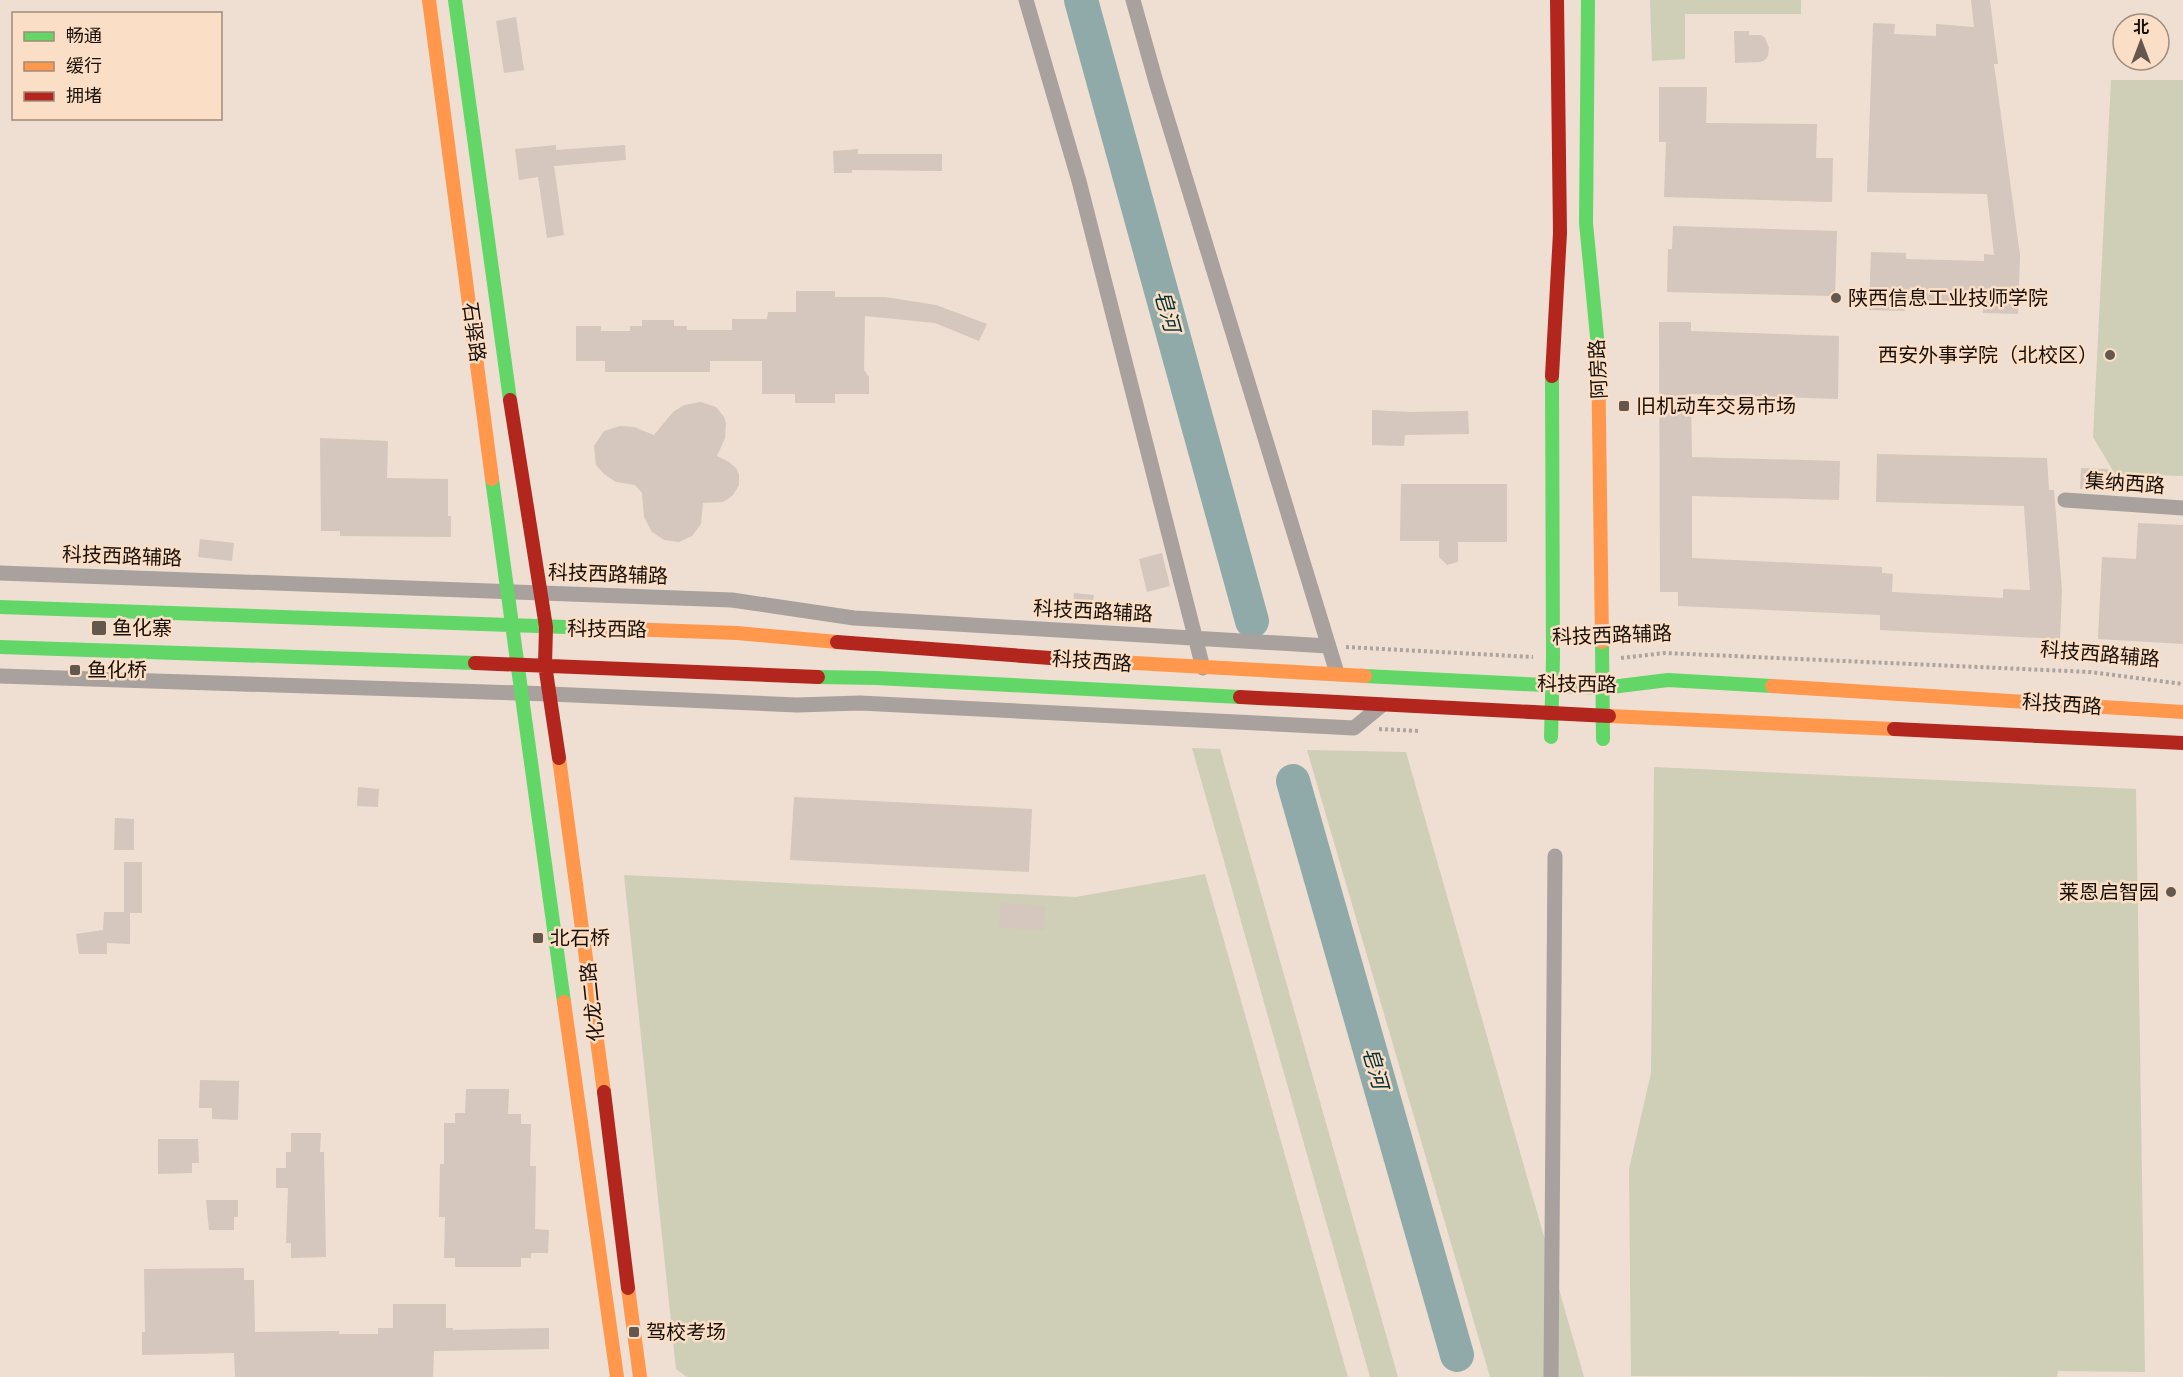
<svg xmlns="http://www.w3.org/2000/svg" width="2183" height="1377" font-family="'Noto Serif','Noto Sans SC',serif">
	<rect width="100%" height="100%" fill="#eedfd2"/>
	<path fill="#cfceb7" d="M1650,0H1801V14H1685V59L1652,61Z
		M2111,80H2183V476L2115,474L2093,437Z
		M1192,748L1220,749L1398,1377H1370Z
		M1307,750L1406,752L1584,1377H1490Z
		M1654,767L2136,789L2145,1372L2058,1371L2057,1377L1631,1376L1629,1169L1651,1073Z
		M1205,874L1348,1377H687L676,1369L624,875L1076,897Z"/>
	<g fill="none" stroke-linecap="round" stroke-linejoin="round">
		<path stroke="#90aaa9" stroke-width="34" d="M1081,0L1252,621
			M1293,781L1457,1355"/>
	</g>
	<path fill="#d5c6be" d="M1971,0H1990L1998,64H1994L2020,255L2018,314L1983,313V307L1905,304V311L1869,310L1871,252L1906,253V259L1984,261V254L1994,255L1987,194L1867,192L1873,23L1895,24L1894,34L1936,36V24L1974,27Z
		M516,17L524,70L504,73L496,21Z
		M1734,31H1749V35H1761L1765,38L1769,48L1768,56L1765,60L1760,62L1735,63Z
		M1659,87H1707L1706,123L1817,124L1816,158H1833L1832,202L1664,197L1666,142H1659Z
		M556,145V150L625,145L626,160L554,166L564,235L547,238L538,177L519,180L515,149Z
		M858,149V154H942V171L852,170V173H834L833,151Z
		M1673,226L1837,231L1835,296L1667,292L1668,249H1672Z
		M796,291H835V297H885L936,305L987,324L979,341L935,323L865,316L864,370L869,377V394H835V403H795V394H762V361H710V372H605V361H576V326H601V331H630V326H642V320H674V326H687V330H732V319H767L768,312H796Z
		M1659,322H1691V331L1839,336L1838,399L1691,394L1692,457L1840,461L1839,500L1692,496V558L1882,567V573L1893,574L1892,592L2003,598V589L2030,590L2024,506L1876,502L1877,454L2047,458L2049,490H2054L2062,590L2060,639L1880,630V615L1678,606V592H1660Z
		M701,402L716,407L724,417L726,423L725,438L717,456L729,462L736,468L739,474V485L733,495L728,499L723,502L703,503L701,524L692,536L679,542L664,540L652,532L644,517L642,493L635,485L616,482L604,474L596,465L594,446L604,431L620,426L634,427L654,435L673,412L684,405Z
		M1372,410L1410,412L1468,411L1469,434L1405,435L1404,446L1372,445Z
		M320,438L388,441L387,478L448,479V516H451V537L340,536V531H321Z
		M2081,468L2108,469L2107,490L2080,489Z
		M1401,484H1507V542H1458V562L1447,565L1439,557V541H1400Z
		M2138,523L2183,525V644L2098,639L2102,557L2136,559Z
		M200,539L234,543L232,561L198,557Z
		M1162,553L1170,586L1147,592L1139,559Z
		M1074,593L1094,595L1092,611L1073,609Z
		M358,787L379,789L378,807L357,806Z
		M794,797L1032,809L1029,872L790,860Z
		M115,818L134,819V850H114Z
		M124,862H142V913H130V944L107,943V954H79L76,934L103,930L104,912H124Z
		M1001,903L1045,906L1044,930L999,927Z
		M200,1080L239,1081L238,1120L212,1119V1108H199Z
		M466,1089H509L508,1114H521V1124H531L530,1166H536L535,1229L549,1230L548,1253H531V1258H521V1267H455V1258H444L445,1217H439L440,1164H444V1123H455V1113H465Z
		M291,1133H321L320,1152H324L326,1257L291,1258V1243H286L288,1188H276V1168H286V1152H291Z
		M158,1139H198L199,1163H192V1173L158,1174Z
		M206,1200H238V1217H234V1230H209Z
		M244,1268V1280H254L255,1332L339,1331V1334H378V1328H393V1304H446V1328H453V1330L549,1328V1349L434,1351L433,1377H235L234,1353L142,1355V1332H145L144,1269Z"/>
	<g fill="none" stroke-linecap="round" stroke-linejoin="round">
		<path stroke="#ada49f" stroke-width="4" stroke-dasharray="3 3" stroke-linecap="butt" d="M1346,647L1533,657
			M1621,658L1665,653L2090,672L2183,684
			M1379,729L1419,731"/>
		<path stroke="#a8a19d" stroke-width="15" d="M1026,0L1079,181L1203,668
			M1133,0L1156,82L1337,673
			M2065,500L2183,508
			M0,573L732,600L854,618L1328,646
			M0,676L550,694L797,705L860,703L1354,728L1382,705
			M1551,1377L1555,856"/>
		<path stroke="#63d668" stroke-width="14" d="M455,0L510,400
			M1588,0L1586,223L1598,347
			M492,479L564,1002
			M0,607L596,628
			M1602,642L1603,739
			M0,647L475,663
			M1365,676L1603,688L1668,680L1772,686
			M818,677L877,678L1240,697
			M1551,737L1553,658L1552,376"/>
		<path stroke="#ff974d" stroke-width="14" d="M429,0L492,479
			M1598,347L1602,642
			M596,628L737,633L837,642
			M1064,659L1365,676
			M1772,686L2183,712
			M1609,716L1894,729
			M559,758L604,1092
			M564,1002L617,1377
			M628,1288L640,1377"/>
		<path stroke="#b3261e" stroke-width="14" d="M1552,376L1560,233L1557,0
			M510,400L546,627L545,665L559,758
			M837,642L1064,659
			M475,663L818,677
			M1240,697L1609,716
			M1894,729L2183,743
			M604,1092L628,1288"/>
	</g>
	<g fill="#64584e" stroke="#fadec6" stroke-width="2">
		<circle cx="1836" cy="298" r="6"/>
		<circle cx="2110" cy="355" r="6"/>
		<rect x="1618" y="400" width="12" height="12" rx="3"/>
		<rect x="91" y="620" width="16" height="16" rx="3"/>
		<rect x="69" y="664" width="12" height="12" rx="3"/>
		<circle cx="2171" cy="892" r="6"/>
		<rect x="532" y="932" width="12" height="12" rx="3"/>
		<rect x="628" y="1326" width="12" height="12" rx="3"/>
	</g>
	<g text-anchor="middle" stroke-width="5" stroke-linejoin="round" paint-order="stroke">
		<g font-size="20" fill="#191007" stroke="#fadec6" text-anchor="start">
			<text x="1848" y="305">陕西信息工业技师学院</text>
			<text x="2098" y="362" text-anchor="end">西安外事学院（北校区）</text>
			<text x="1636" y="413">旧机动车交易市场</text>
			<text x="112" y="635">鱼化寨</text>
			<text x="87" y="677">鱼化桥</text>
			<text x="2159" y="899" text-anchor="end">莱恩启智园</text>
			<text x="550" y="945">北石桥</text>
			<text x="646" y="1339">驾校考场</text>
		</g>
		<g font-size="20" fill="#191007" stroke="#fadec6">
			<text transform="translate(474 332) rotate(82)" y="7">石驿路</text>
			<text transform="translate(1598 369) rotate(-93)" y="7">阿房路</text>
			<text transform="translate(2125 483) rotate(4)" y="7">集纳西路</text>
			<text transform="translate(122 556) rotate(2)" y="7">科技西路辅路</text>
			<text transform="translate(608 574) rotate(2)" y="7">科技西路辅路</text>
			<text transform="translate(1093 611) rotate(3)" y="7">科技西路辅路</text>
			<text transform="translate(607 629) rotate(1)" y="7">科技西路</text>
			<text transform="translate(1612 635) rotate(-2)" y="7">科技西路辅路</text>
			<text transform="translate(2100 654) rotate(5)" y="7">科技西路辅路</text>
			<text transform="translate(1092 661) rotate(4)" y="7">科技西路</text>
			<text transform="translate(1577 684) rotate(1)" y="7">科技西路</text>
			<text transform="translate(2062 704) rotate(4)" y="7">科技西路</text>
			<text transform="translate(592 1002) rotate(-96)" y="7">化龙二路</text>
		</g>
		<g font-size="21" font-style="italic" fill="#033235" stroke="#fadec6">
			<text transform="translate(1167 311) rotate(75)" y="7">皂河</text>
			<text transform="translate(1375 1068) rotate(74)" y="7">皂河</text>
		</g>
	</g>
	<rect x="12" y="12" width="210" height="108" fill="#fadec6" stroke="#a08c7a" stroke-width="1.5"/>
	<rect x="24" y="32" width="30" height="9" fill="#63d668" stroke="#a08c7a" stroke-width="1.5"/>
	<text x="66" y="42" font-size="18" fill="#191007">畅通</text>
	<rect x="24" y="62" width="30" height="9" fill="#ff974d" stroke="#a08c7a" stroke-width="1.5"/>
	<text x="66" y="72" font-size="18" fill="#191007">缓行</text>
	<rect x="24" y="92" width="30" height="9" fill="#b3261e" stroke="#a08c7a" stroke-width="1.5"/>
	<text x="66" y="102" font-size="18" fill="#191007">拥堵</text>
	<g transform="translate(2141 42)"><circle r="28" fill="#fadec6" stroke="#a08c7a" stroke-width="1.5"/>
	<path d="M0-4.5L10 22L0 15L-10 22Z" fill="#64584e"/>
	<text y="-9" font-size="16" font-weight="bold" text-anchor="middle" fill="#191007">北</text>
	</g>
</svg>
